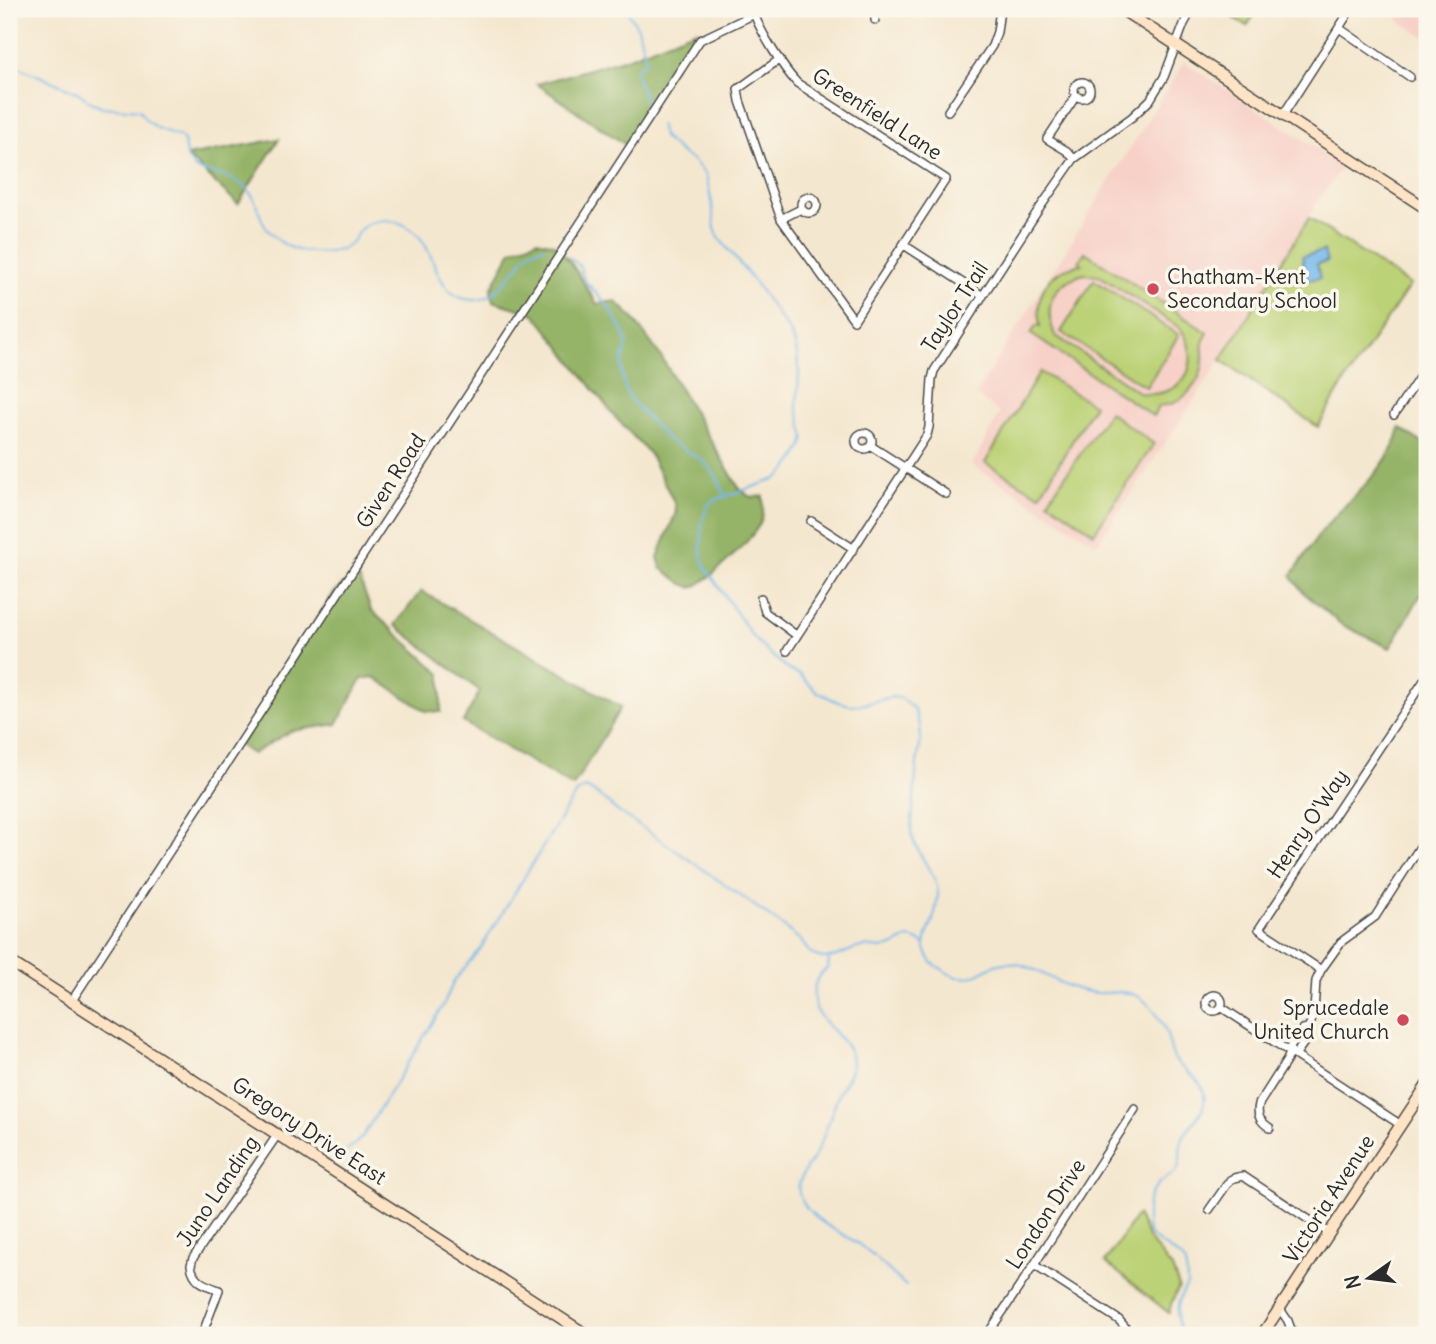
<svg xmlns="http://www.w3.org/2000/svg" width="1436" height="1344" font-family="Delius,sans-serif">
	<rect width="100%" height="100%" fill="#fbf7ec"/>
	<filter id="ink" filterUnits="userSpaceOnUse"><feTurbulence type="fractalNoise" baseFrequency=".0143" numOctaves="2"/><feDisplacementMap in="SourceGraphic" scale="14" xChannelSelector="R" yChannelSelector="G"/><feConvolveMatrix kernelMatrix="1 2 1 2 8 2 1 2 1" color-interpolation-filters="sRGB"/></filter>
	<filter id="wash" filterUnits="userSpaceOnUse"><feTurbulence type="fractalNoise" baseFrequency=".00686" numOctaves="4" result="noise"/><feDisplacementMap in="SourceGraphic" scale="28" xChannelSelector="R" yChannelSelector="G"/><feGaussianBlur stdDeviation="1.57" result="paint"/><feColorMatrix in="noise" values="0 0 0 0 0 0 0 0 0 0 0 0 0 0 0 0 0 1.4 0 .05"/><feComposite in="paint" operator="in"/></filter>
	<g filter="url(#wash)">
		<rect width="100%" height="100%" fill="#f4e7cf"/>
		<path fill="#f7d1c8" d="M1405,9H1427V39L1398,20Z
			M1184,62L1343,165L1316,204L1219,363L1097,544L972,465L1000,413L975,395Z"/>
		<path fill="#bcd276" stroke="#747e50" stroke-width="2" fill-rule="evenodd" d="M1223,9H1258L1247,26L1222,10Z
			M1309,218L1410,285L1340,389L1318,427L1221,360Z
			M1085,252L1208,333C1199,347 1204,346 1203,360C1203,378 1188,398 1171,404C1167,405 1163,405 1159,406L1153,416L1031,334L1036,326L1040,327C1034,293 1047,270 1082,264L1079,261ZM1084,274L1098,275L1180,328C1205,363 1183,400 1140,393L1055,335C1042,305 1053,283 1084,274Z
			M1094,280L1179,335L1146,387L1061,332Z
			M1040,372L1094,405L1040,495L985,463Z
			M1109,412L1154,444L1094,533L1048,501Z
			M1137,1215L1149,1239L1172,1268L1179,1287L1171,1304L1169,1313L1105,1262Z"/>
		<path fill="#95b467" stroke="#607049" stroke-width="2" d="M696,30L626,145L537,84L627,58Z
			M279,139L238,204L187,156Z
			M537,240L554,244L570,261L597,304L615,301L631,316L660,355L739,488L750,497L763,496C763,503 764,512 762,518C757,537 709,580 692,588L683,584L661,568L658,557L676,512L675,504L649,453L615,417L535,314L493,301L491,289L512,250Z
			M1400,428L1427,446V584L1390,648L1342,625L1304,593L1291,576C1302,561 1311,545 1322,531C1347,500 1392,467 1400,428Z
			M357,572L371,610L441,674V712L426,711L374,677L362,679L337,724L291,731L252,754L239,745L333,594Z
			M421,591L621,707L573,787L463,722L480,691L395,625Z"/>
		<path fill="#76baec" stroke="#50728c" stroke-width="2" d="M1324,251L1327,262L1317,264L1320,278L1307,280L1302,256Z"/>
		<g fill="none" stroke-linecap="round" stroke-linejoin="round">
			<path stroke="#76baec" stroke-width="2" d="M626,9L638,28L646,60L636,70L637,77L648,107
				M9,63L79,93L89,101L103,107L139,110L146,120L157,128L180,137L184,141L186,156L195,169C213,175 236,175 249,191C256,199 258,210 262,220C268,235 287,249 303,251C317,253 339,254 350,244C354,241 356,235 359,231C371,217 393,218 408,227C440,245 431,302 476,300C494,300 509,277 520,264C523,259 525,255 530,252C534,248 539,248 545,247
				M660,125L663,137L682,154L694,161L706,176L712,203L715,229L719,238L756,284L789,331L796,346L799,373L797,407L805,438L802,447L796,458L784,473L776,479L715,500L709,504L706,510L702,522L701,554L706,568L753,637L769,653L789,670L799,674L816,691L838,702L851,705H861L891,697L901,698L914,709L920,726L921,740L917,763L911,832C915,854 939,876 938,895C937,902 936,910 934,916C932,926 925,936 925,946C925,952 928,956 931,961C934,965 939,967 943,970C974,992 984,959 1012,963C1037,966 1056,985 1080,990C1085,991 1091,993 1096,993C1111,994 1129,988 1142,999C1154,1008 1164,1024 1168,1038C1170,1045 1171,1052 1174,1058C1183,1073 1201,1077 1204,1094C1208,1112 1188,1125 1182,1140C1178,1150 1183,1163 1176,1171C1173,1175 1171,1174 1167,1177C1155,1186 1147,1196 1147,1212C1147,1218 1146,1227 1149,1233C1151,1237 1157,1241 1161,1244C1165,1247 1180,1257 1182,1259C1187,1265 1187,1278 1187,1285C1176,1301 1174,1318 1183,1335
				M570,258L579,265L585,281L608,306L624,333L627,343L622,364V375L625,388L629,398L668,440L702,460L716,476L726,497
				M829,960L827,969C819,973 815,982 814,991C809,1027 859,1037 851,1069C849,1077 843,1085 839,1093C831,1113 826,1134 816,1153C811,1163 803,1170 800,1181C798,1186 798,1191 800,1196C810,1222 841,1231 861,1246C877,1258 891,1273 906,1286
				M317,1140L328,1150L344,1152L354,1145L363,1136L444,1004L454,981L481,948L574,796L579,791L585,788C600,793 607,804 620,813C676,849 730,888 784,927C789,932 796,936 801,941C806,947 808,953 816,956C833,963 846,949 862,947C871,945 880,950 889,947C907,942 904,932 924,944"/>
		</g>
	</g>
	<g filter="url(#ink)">
		<g fill="none" stroke-linecap="round" stroke-linejoin="round">
			<defs>
				<path id="street" d="M875,9V20
					M754,14C762,34 782,67 797,83L946,179L854,320L781,219L740,101L738,89L780,59
					M1339,28L1410,77
					M1074 90a8 8 0 1 1 16 0a8 8 0 1 1-16 0Z
					M948,111L992,46L997,32L1000,9
					M1283,115L1351,9
					M1074,159L1067,151L1047,139L1076,96
					M801 205a8 8 0 1 1 16 0a8 8 0 1 1-16 0Z
					M781,219L801,209
					M904,245L983,296
					M1394,415L1427,366
					M856 441a8 8 0 1 1 16 0a8 8 0 1 1-16 0Z
					M871,446L946,494
					M811,521L854,549
					M761,598L765,612L796,635
					M787,651L927,435L929,427L932,379L934,371L1037,212L1074,159L1132,117L1150,100L1164,77L1184,24L1192,9
					M1321,970L1259,929L1427,676
					M1206 1003a8 8 0 1 1 16 0a8 8 0 1 1-16 0Z
					M71,1002L700,40L765,9
					M1221,1007L1401,1125
					M1290,1053H1296L1298,1051L1310,1034L1308,1028L1311,1022L1314,1011L1316,981L1321,970L1341,942L1375,917L1427,836
					M1270,1128C1261,1122 1256,1116 1259,1104L1287,1060L1290,1053L1291,1045L1303,1029L1308,1028
					M1209,1210L1230,1180L1234,1178L1243,1176L1329,1233
					M1034,1265L1119,1320L1125,1327L1129,1335
					M1280,1309L1288,1321L1293,1335
					M202,1335L219,1290C205,1285 193,1281 191,1265L193,1258L278,1134
					M995,1335L989,1332L1034,1265L1135,1109"/>
				<path id="secondary" d="M1121,9L1427,209
					M9,961L587,1335
					M1262,1335L1427,1085"/>
			</defs>
			<use href="#street" stroke="#494744" stroke-width="10"/>
			<use href="#secondary" stroke="#494744" stroke-width="13"/>
			<use href="#street" stroke="#fff" stroke-width="7"/>
			<use href="#secondary" stroke="#fee4c5" stroke-width="10"/>
		</g>
	</g>
	<g fill="#d1495b" stroke="#fbf7ec" stroke-width="2.5">
		<circle cx="1153" cy="289" r="7"/>
		<circle cx="1403" cy="1020" r="7"/>
	</g>
	<g text-anchor="middle" stroke-width="7" stroke-linejoin="round" paint-order="stroke">
		<g font-size="21" fill="#2b2b2b" stroke="#fbf7ec">
			<text transform="translate(877 114) rotate(33)" y="7">Greenfield Lane</text>
			<text transform="translate(955 307) rotate(-57)" y="7">Taylor Trail</text>
			<text transform="translate(391 481) rotate(-57)" y="7">Given Road</text>
			<text transform="translate(1308 824) rotate(-56)" y="7">Henry O'Way</text>
			<text transform="translate(309 1131) rotate(33)" y="7">Gregory Drive East</text>
			<text transform="translate(218 1191) rotate(-56)" y="7">Juno Landing</text>
			<text transform="translate(1329 1199) rotate(-57)" y="7">Victoria Avenue</text>
			<text transform="translate(1046 1214) rotate(-57)" y="7">London Drive</text>
		</g>
		<g font-size="21" fill="#2b2b2b" stroke="#fbf7ec" text-anchor="start">
			<text x="1167" y="284">Chatham-Kent<tspan x="1167" dy="24">Secondary School</tspan></text>
			<text x="1389" y="1015" text-anchor="end">Sprucedale<tspan x="1389" dy="24">United Church</tspan></text>
		</g>
	</g>
	<rect width="1436" height="1344" fill="none" stroke="#fbf7ec" stroke-width="35"/>
	<g transform="translate(1369 1278) rotate(256)" stroke="#fbf7ec" stroke-width="5" paint-order="stroke">
	<path d="M0-5L12 26L0 18L-12 26Z" fill="#2b2b2b"/>
	<text y="-10" font-size="19" font-weight="bold" text-anchor="middle" fill="#2b2b2b">N</text>
	</g>
</svg>
